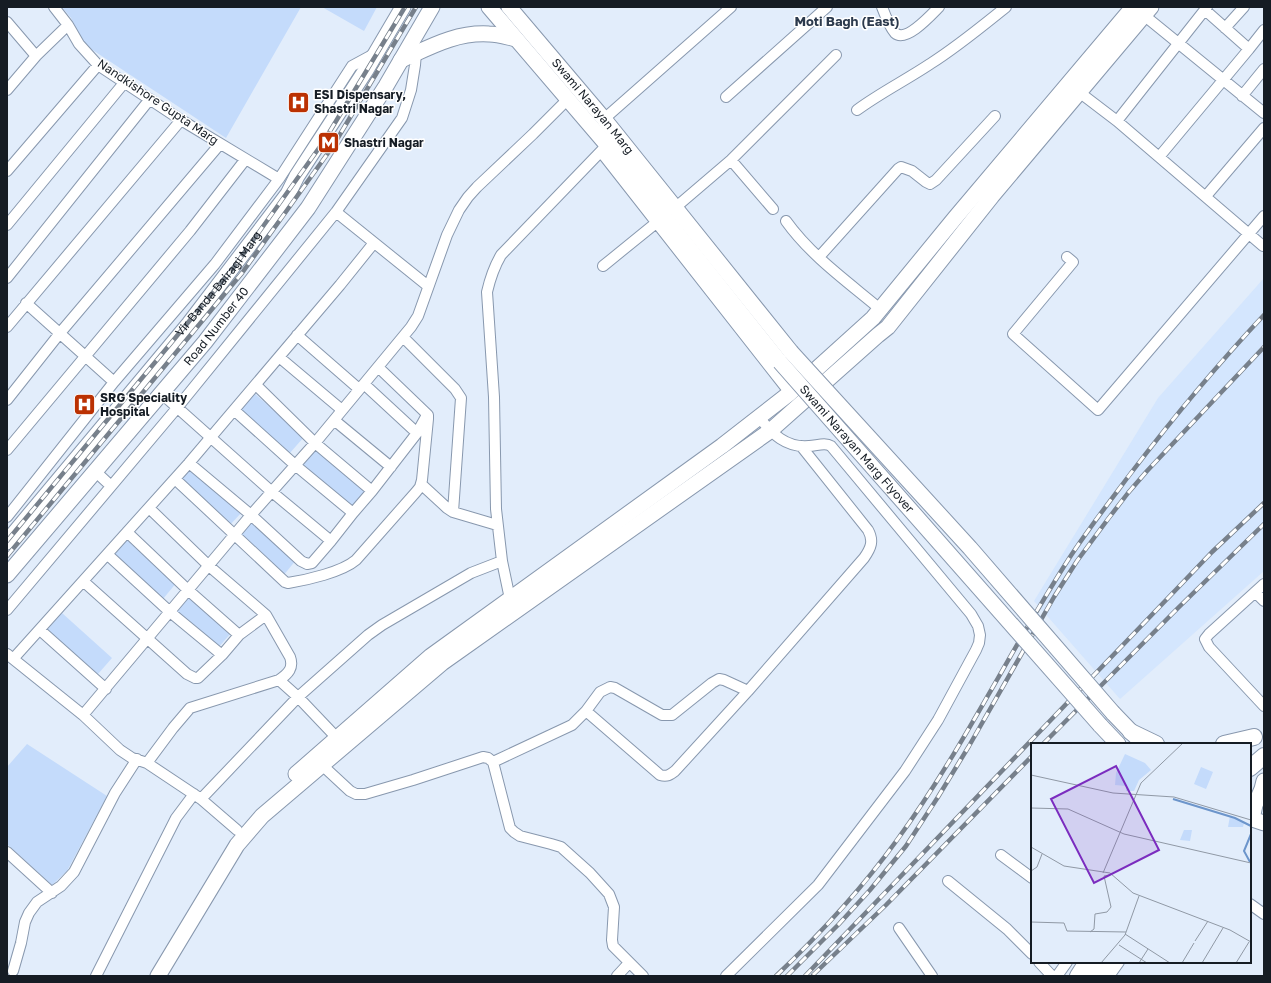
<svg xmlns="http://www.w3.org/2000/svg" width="1271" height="983" font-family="'Golos Text',sans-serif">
	<rect width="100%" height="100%" fill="#e2edfb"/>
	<path fill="#d4e6fe" d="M1264,278V571L1120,699L1034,601L1158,398Z"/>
	<path fill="#c4dbfb" d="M62,7H301L226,138L85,45L71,18Z
		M322,7H377L364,31Z
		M254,393L304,437L289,454L239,410Z
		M315,447L366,491L351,508L301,464Z
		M191,468L242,512L229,526L180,480Z
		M252,521L296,560L283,576L239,537Z
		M127,538L177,582L163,599L112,555Z
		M188,593L232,632L217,649L173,610Z
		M62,613L112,658L98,674L47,630Z
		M27,744L107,796L67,871L52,885L7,844V767Z"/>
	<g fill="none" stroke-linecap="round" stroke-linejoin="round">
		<defs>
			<path id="street" d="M54,7L68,25L79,44L98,65L181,120L279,179
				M882,7C885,15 889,26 895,33C906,43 931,15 939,7
				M1205,10L1249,49L1264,30
				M1140,12L1264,113
				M7,22L36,56
				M1225,28L1244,7
				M7,90L36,56L68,25
				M1079,92L1117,121L1207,7
				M1242,96L1264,69
				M726,97L827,7
				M857,110C880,93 906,80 930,64C957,47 981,27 1006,7
				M604,119L731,7
				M1117,121L1263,246
				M601,152L790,393
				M1159,157L1249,49
				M731,160L773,209
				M7,171L98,65
				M1206,196L1264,128
				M676,207L731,160L836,55
				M336,212L428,286
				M786,221C811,256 848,282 880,309
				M7,225L124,83
				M819,257L898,169L901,167L912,171L926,182L930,184L936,180L995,116
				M1067,257L1073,262L1013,334L1098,410L1264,216
				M603,266L656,223
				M7,278L150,99
				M26,303L114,382
				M7,327L181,120
				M297,335L359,389
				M403,337L455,389L461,398L453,512
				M279,357L342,410
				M364,384L417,433
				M256,385L315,443L372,491
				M162,394L272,492L331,541
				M7,400L60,333L220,144
				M234,410L295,465L353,513
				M334,420L391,467
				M7,450L190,231L245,160
				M189,463L251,515L301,561L307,564L312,563L331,541L353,513L372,491L417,433L427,415
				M96,472L111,486
				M175,479L285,582L288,583C307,580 342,572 356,560L416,492L420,487L422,480L428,419V415L378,367
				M421,484L447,508L453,512L497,525
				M7,517L114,382L215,264L279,179L352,66L376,53
				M127,532L188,590L239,635
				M108,555L170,612L222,655
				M83,581L187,674L195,678H198L222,655L239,635L266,615L209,566L149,508
				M1264,584L1209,634L1205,639L1209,647L1264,706
				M1255,592L1264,601
				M510,599L502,561L496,509L494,397L487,292C490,279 494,267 501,255L607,145
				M7,610L177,408L336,212L402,118L411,90L415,65L416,53
				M40,630L106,689
				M7,654L83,715L120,750L132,758L147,763L201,799L237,830
				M13,659L189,463L340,285L373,244
				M279,680L298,697L337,738
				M586,711L660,775C667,777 670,775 675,771L748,691L864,558C871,548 874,541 868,530L801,446
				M83,715L251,515L315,443L411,327L418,316L447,235L459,210L468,197L477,187L533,134L568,99
				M493,762L572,725L586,711L600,692L610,687L615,688L662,715H672L712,683L719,679L724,680L748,691
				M147,763L173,728L190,708L279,680C288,674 294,668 290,657L266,615
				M322,765L350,791L356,794H365L413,780L483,757L488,758L493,762L510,828L514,832L520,836L551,844L561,847L590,873L609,894L614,907L612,940L613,946L643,976
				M201,799L298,697L368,635L382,625L471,573L502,561
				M7,852L52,893
				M1001,855L1032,878
				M948,881L1007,929L1032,954
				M1250,904L1264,914
				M899,928L932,976
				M1039,962L1052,976
				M13,971L21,943L25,922L29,913L37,902L61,886L74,872L115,793L137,759
				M96,976L176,818L194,794
				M617,976L629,963
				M726,976L818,885L905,771L938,720L976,650L979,643L980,635L978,626L971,614L831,446C825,442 816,446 809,446C786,448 772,434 759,417
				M1057,976L1067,962
				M1109,976L1119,962"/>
			<g id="secondary">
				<path d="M489,7L607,145L780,362"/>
				<path id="s1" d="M509,7L604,119L791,352"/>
				<path d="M401,60C430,47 456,32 489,34C498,34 507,37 516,39"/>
				<path d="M7,542L189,324L288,194L297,176L366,70L403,7"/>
				<path id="s2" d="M7,575L205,342L308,208L386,86L432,7"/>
				<path d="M1113,713L1139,740"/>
				<path d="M1100,725L1118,744"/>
				<path d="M296,774L431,656L722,446L790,393L873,318L955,218L1133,7"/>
				<path d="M1264,781L1262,789L1255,805L1252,819L1264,823"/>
				<path d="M158,976L237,845L262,816L442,663L770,431L878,335L888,327L992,196L1151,7"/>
			</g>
			<path id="primary" d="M1131,732L1156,744
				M1224,744L1254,737
				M1250,768L1264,756
				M1078,976L1087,962
				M1095,976L1105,962"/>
		</defs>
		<use href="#street" stroke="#8898ae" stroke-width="12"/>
		<use href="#secondary" stroke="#8898ae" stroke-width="17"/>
		<use href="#primary" stroke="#8898ae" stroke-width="18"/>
		<use href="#street" stroke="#fff" stroke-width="10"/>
		<use href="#secondary" stroke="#fff" stroke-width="15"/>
		<use href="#primary" stroke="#fff" stroke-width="16"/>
		<defs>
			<g id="rail">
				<path id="s3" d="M7,541L234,267L324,141L405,7"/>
				<path d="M7,556L242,273L333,146L416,7"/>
				<path d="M1043,744L1178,608L1264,524"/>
				<path d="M813,975L886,905L1032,756"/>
				<path d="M776,976C820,934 861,890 897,840C962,751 1010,650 1070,557C1089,528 1110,501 1131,473C1173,418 1217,365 1264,315"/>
				<path d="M787,976L839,924L870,890L906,846L938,797L969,746L1054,597L1077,561L1108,519L1128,493L1147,471L1264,347"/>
				<path d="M805,976L1168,598L1212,552L1264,503"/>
			</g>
		</defs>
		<use href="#rail" stroke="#77808b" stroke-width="4.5"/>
		<use href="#rail" stroke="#fff" stroke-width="3" stroke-dasharray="9" stroke-linecap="butt"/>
		<defs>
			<g id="secondary-bridge">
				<path d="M791,352L970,548L1113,713"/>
				<path id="s4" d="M780,362L1100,725"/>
			</g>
		</defs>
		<use href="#secondary-bridge" stroke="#8898ae" stroke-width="17" stroke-linecap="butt"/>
		<use href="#secondary-bridge" stroke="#fff" stroke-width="15"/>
	</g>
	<defs>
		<symbol id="hospital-square" viewBox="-11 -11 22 22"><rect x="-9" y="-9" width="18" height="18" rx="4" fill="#bb3102" stroke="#fff"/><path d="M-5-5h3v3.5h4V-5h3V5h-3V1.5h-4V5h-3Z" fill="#fff"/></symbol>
		<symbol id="metro-square" viewBox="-11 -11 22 22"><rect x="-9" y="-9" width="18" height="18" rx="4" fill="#bb3102" stroke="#fff"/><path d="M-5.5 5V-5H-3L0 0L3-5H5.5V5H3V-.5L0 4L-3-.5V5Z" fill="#fff"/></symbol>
	</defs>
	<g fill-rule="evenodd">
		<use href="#hospital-square" x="286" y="90" width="25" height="25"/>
		<use href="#metro-square" x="316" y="130" width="25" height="25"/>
		<use href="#hospital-square" x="72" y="392" width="25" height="25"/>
	</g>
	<g text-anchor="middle" stroke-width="3" stroke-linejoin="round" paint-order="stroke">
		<g font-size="12" font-weight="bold" fill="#151c24" stroke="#fff" text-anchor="start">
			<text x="314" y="99">ESI Dispensary,<tspan x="314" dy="14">Shastri Nagar</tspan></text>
			<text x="344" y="147">Shastri Nagar</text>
			<text x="100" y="402">SRG Speciality<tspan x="100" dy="14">Hospital</tspan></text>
		</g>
		<g font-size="12" fill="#151c24" stroke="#fff">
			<text transform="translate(158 102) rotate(34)" y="4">Nandkishore Gupta Marg</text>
			<text dy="4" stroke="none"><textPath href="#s1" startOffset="130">Swami Narayan Marg</textPath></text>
			<text dy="4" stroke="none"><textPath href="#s3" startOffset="333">Vir Banda Bairagi Marg</textPath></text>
			<text dy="4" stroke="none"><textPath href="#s2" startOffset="325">Road Number 40</textPath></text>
			<text dy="4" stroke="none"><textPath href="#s4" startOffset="116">Swami Narayan Marg Flyover</textPath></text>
		</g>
		<g font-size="13" font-weight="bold" fill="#2c3a4d" stroke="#fff">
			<text x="847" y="26">Moti Bagh (East)</text>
		</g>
	</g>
	<g transform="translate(1031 743)">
		<rect width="220" height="220" fill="#e2edfb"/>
		<path d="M94,11L114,20L120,27L108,37L103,48H95V43L84,42L85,30ZM170,24L182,29L175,46L163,41ZM199,73L213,80L212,84H197ZM153,87H161L159,98L149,97Z" fill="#c4dbfb"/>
		<path fill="none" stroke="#6c95cb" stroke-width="2" d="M142,56L204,75L220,83M219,119L213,108L220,91"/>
		<path fill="none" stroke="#9099a5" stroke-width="1" d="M0,32L82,50L143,54L220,77M0,65L37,66L93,91L220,120M0,104L33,123L79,130L102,150L199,187L220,199M0,128L6,124L11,111M72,130L110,40L152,0M0,179L33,180L36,188L95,189M59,189L63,186L64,171L76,169L80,164L73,133L78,132M94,191L139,220M164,198L177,178M88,202L116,220M70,220L94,192L108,153M108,220L117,206M151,220L163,200M171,220L192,185M205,220L218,199"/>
		<path fill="#7b2cbf" fill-opacity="0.15" stroke="#7b2cbf" stroke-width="2" d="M85,23L128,107L63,140L20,56Z"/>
		<rect width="220" height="220" fill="none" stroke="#151c24" stroke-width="2"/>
	</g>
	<rect width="1271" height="983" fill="none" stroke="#151c24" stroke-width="16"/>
</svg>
